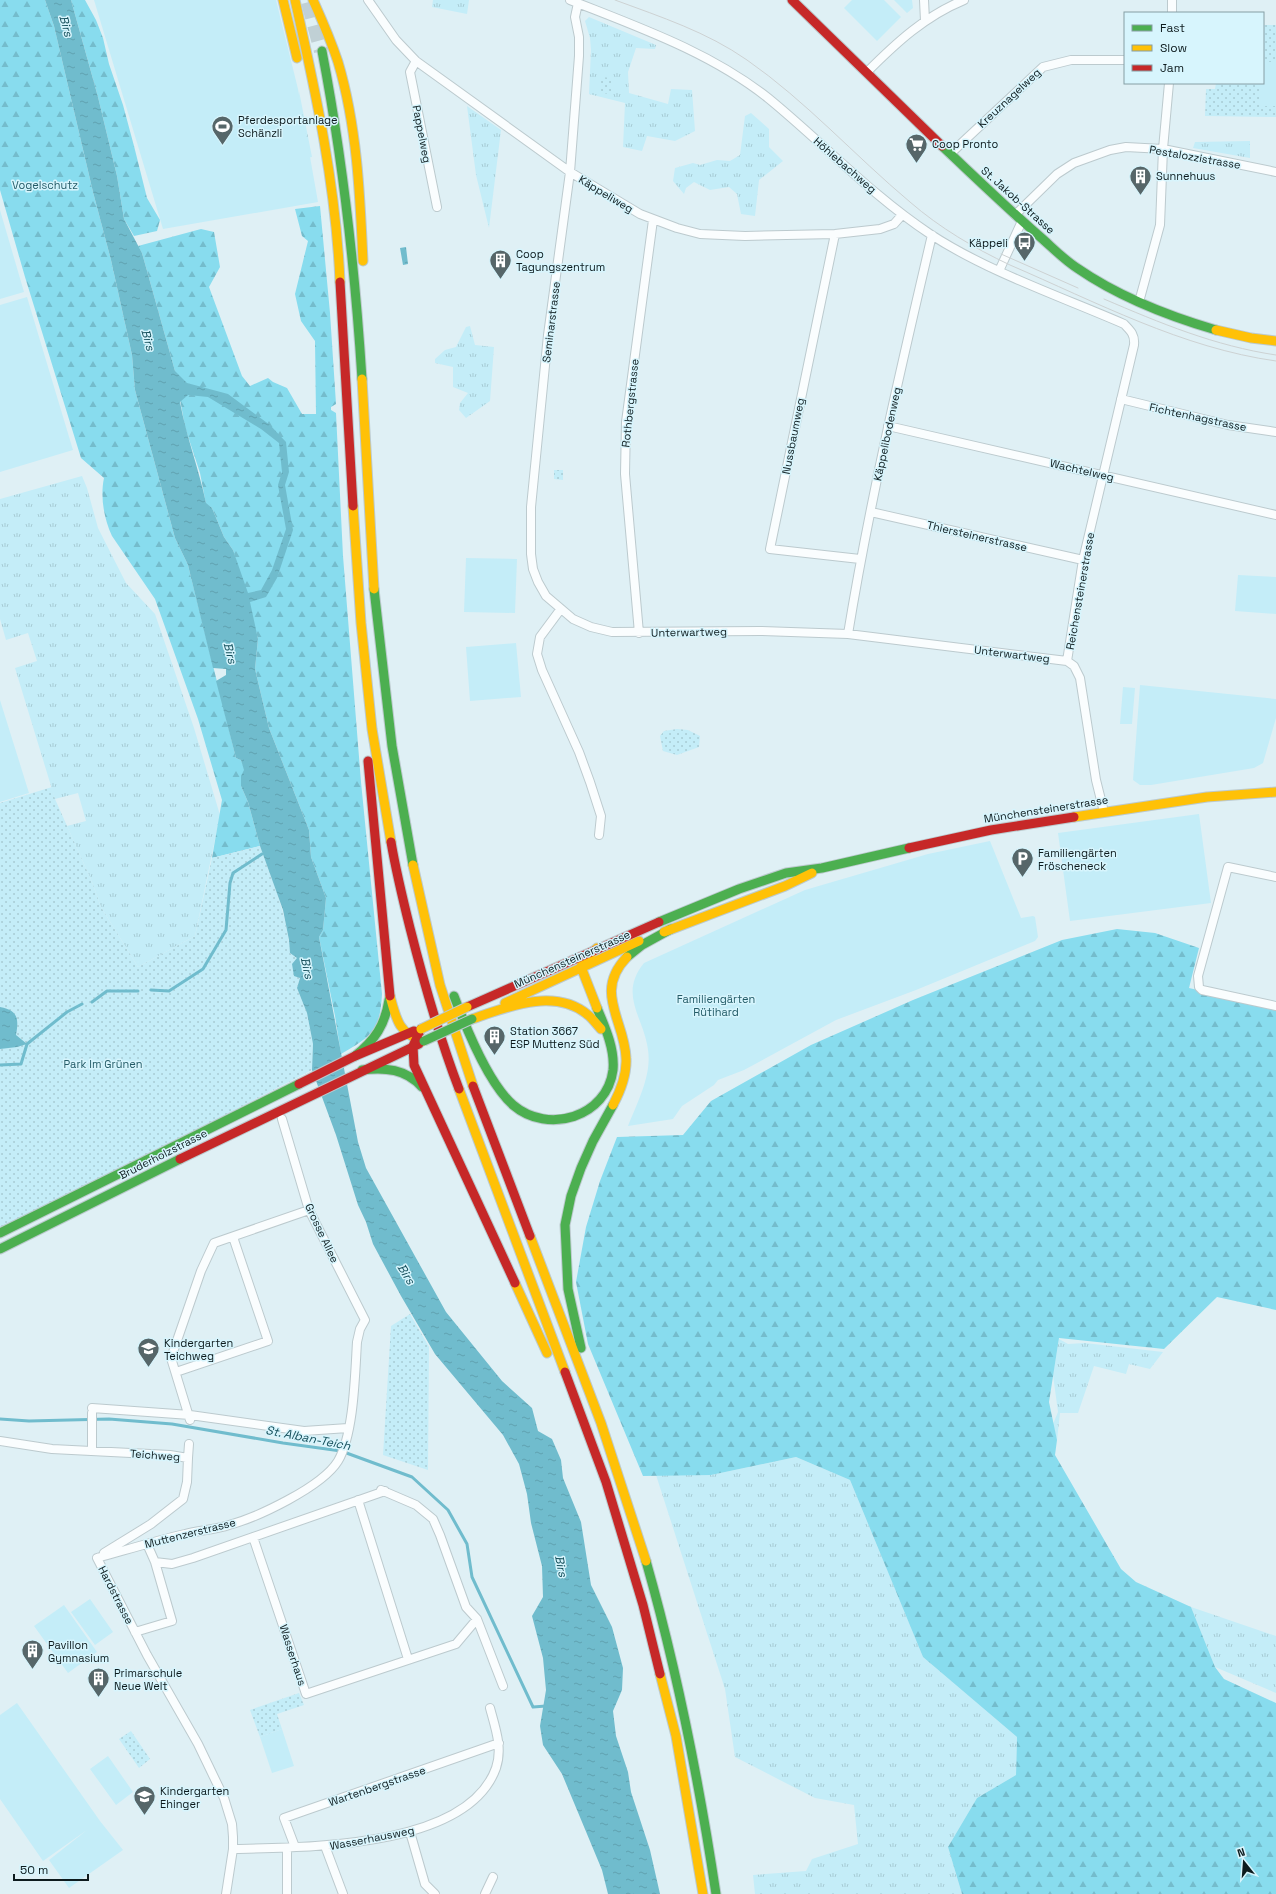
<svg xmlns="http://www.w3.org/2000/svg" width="1276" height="1894" font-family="'Space Grotesk',sans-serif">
	<defs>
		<pattern id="grass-tufts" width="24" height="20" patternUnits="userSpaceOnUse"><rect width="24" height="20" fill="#c4edf8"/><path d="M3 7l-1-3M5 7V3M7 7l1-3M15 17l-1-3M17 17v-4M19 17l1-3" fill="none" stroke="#a7cbd4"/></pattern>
		<pattern id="forest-firs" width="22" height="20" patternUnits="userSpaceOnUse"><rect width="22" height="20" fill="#88dcee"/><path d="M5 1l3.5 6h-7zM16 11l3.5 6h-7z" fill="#74bccc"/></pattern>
		<pattern id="park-dots" width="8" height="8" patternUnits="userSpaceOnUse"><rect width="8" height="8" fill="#c4edf8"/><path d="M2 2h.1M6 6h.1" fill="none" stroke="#a7cbd4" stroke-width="1.8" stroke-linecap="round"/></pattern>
		<pattern id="water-ripples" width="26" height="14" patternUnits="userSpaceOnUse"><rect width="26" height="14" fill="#70bccd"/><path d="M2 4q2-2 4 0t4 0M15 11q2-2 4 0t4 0" fill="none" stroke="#60a1b0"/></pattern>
	</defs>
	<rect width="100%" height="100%" fill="#dff0f5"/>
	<path fill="url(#grass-tufts)" d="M433,0H469L467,14L432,7Z
		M589,17L656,45L655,49L636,48L628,72L629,93L668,104L671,89L692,90L695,131L675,141L647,136L642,151L623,147L625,103L589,94L591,50L590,38L585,21Z
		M299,91L312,157L295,160L300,121Z
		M467,106L501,130L489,228L476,175Z
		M751,113L769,129V147L783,161L759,180L755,216L741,214L737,194L729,187L710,190L694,182L686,188L684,194L673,181L675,168L693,163L700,165L717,160L730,161L740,155L745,116Z
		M1250,141V158L1193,148L1195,142Z
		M470,326L475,345L494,347L490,401L466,418L459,410L460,403L468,393L453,387V367L435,363V359L445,350L456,347L466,327Z
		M82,476L87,488L98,528L126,583L155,614L194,728L220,815L195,936L138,967L101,907L92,882L67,826L86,821L78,793L55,799L15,668L37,661L28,633L6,640L0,619V499Z
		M1059,1339L1068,1344L1085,1343L1163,1352L1150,1369L1129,1364L1126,1374L1094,1366L1078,1413H1060L1057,1440L1053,1424L1058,1412L1053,1375Z
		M796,1457L850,1480L923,1657L1017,1737L1016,1775L977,1798L948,1847L962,1894H755L753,1875L806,1871L812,1859L858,1844L854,1805L815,1798L735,1757L725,1689L656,1475H711Z
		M1191,1607L1276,1636V1693L1215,1667Z"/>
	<path fill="url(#forest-firs)" d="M0,0H45L54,26L93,192L111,260L132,355L135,390L175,538L188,565L236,758L241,760L245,770L241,786L248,802L260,846L212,858L222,800L198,719L155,599L112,536C104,519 100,497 104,478L81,458L25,277L0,190Z
		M71,0H85L96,20L103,38L109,64L123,105L134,146L147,198L160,220L157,231L134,236L124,219L117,176L98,97Z
		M320,206L330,313L336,404L331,407V410L336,413L343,556L361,782L382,994C380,1031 372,1036 341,1054L335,1016L319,937L323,930L326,898L311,857L309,830L269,728L255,669L258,639L233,550L224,537L212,508L206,504L200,473L185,427L175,371L142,253L138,246L201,229L214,232L220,267L209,287L242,376L250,386L268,378L273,382L287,388L302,414H316L315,341L301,321L295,294L308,241L302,236L295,209Z
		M1117,929L1155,933L1199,948L1189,988L1276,1008V1310L1217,1297L1164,1349L1059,1338L1049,1402L1057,1440L1055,1455L1121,1569L1136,1582L1191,1607L1215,1667L1224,1679L1276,1703V1894H962L948,1847L977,1798L1016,1775L1017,1737L923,1657L850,1480L796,1457L711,1475L643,1476L588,1344L576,1282L586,1227L600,1181L617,1137L683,1135L711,1101L811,1045L913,1000L1062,940Z"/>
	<path fill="url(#park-dots)" d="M1264,25H1276V117L1205,116L1206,89H1215L1216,83H1263Z
		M601,77L613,78L611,94L599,93Z
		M554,470H563V480L554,479Z
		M677,729L688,730L700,736L699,747L677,755L663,751L660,736L664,731Z
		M52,787L55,799L92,882L101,907L138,967L195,936L212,858L260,846C272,881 288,915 290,953L297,958L300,978L297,988L307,1013L313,1044L312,1070L0,1232V803Z
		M410,1314L429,1347L428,1470L383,1455L391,1326Z
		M299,1693L304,1705L277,1714L282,1729L260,1737L250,1710Z
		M131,1731L150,1759L139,1768L119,1739Z"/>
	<path fill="#c4edf8" d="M94,0H276L298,89L318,202L163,229Z
		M852,0H884L901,17L877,41L844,8Z
		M894,0H912L913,8L907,13Z
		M1263,62H1276V106H1260V83H1263Z
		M0,210L24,292L0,299Z
		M27,297L73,450L0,472V305Z
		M466,558L517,559L515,613L464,612Z
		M1238,575L1276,577V614L1235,611Z
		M516,643L521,697L470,701L466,647Z
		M1140,685L1276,699V718L1263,763L1254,768L1151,785H1140L1133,780Z
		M1123,687L1135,688L1132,724H1120Z
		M0,700L29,793L0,802Z
		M1199,814L1211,903L1070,921L1058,833Z
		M990,841L1021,918L1033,916L1035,917L1038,937L1035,941L916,990L836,1020L744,1070L718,1080L714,1085L682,1106L673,1119L628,1126C637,1103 652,1075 648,1050C644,1017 618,995 644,963L805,890L928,854Z
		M90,1599L113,1632L95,1645L71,1612Z
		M64,1605L97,1652L68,1673L34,1626Z
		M17,1703L100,1821L123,1850L69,1888L49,1860L87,1830L43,1861L0,1799V1715Z
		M282,1729L294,1766L272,1773L260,1737Z
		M108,1756L133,1792L116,1805L90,1769Z"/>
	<path fill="url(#water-ripples)" fill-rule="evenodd" d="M45,0H71L98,97L117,176L124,219L142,253L175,371L187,383L228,394L270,425L286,442L289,472L285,485L293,530L277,578L266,597L250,602L258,639L255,669L269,728L309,830L311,857L326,898L323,930L319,937L358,1142L366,1168L446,1312L502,1381L532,1408L538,1431L552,1439L561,1460L563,1478L581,1522L591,1585L612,1627L623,1668L622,1690L613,1711L616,1736L628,1772L631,1792L650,1850L660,1894H608L602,1870L562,1774L543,1745L540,1726L546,1690L543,1658L532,1616L543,1597L542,1566L531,1523L527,1494L519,1464L503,1435L435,1354L401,1296L373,1244L366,1222L358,1205L336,1135L312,1070L313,1044L307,1013L297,988L300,978L294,976L292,964L297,958L290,953L289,940L283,910L260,846L248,802L241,786V776L244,770L241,760L236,758L216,681L226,675V669L213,668L188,565L175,538L135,390L132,355L111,260L93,192L54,26ZM188,395L208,397L261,429L279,443L282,472L278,485L286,529L272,570L261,590L248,593L233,550L224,537L212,508L206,503C199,469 186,436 180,402Z
		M406,247L408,264L403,265L400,248Z
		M0,1007C18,1010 19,1019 16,1035L27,1044L17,1047L0,1049Z"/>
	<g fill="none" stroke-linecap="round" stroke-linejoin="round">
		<path stroke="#70bccd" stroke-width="3" d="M151,990L169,991L203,969L226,930L230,883L233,873L262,854
			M92,1002L107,991H138
			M0,1065L21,1064L27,1044L67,1012L82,1004
			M0,1419L29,1421L109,1419L172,1424L283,1443L341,1451L412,1477L448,1510L467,1544L472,1577L533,1707L546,1706"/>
		<path stroke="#c0d0d5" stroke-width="16" stroke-dasharray="16 8" stroke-linecap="butt" d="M309,2L322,51"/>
		<defs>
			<path id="street" d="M368,0L396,40L416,61L570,172L640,214L677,228L700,234L745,236L835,234L880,229L894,224L902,215
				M570,0C638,27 710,52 768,98C822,142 871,195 930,234C986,271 1062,297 1124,324C1131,331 1135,335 1134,345L1083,560L1067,661L1074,666L1080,678L1096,780L1104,812
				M924,0L925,21
				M578,3L575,17L579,37V56L570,172L548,335L531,507V554L533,569L538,582L546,596L573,619L591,627L612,632L761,631L848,634L1067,661
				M1172,13V0
				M416,61L410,72L437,207
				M867,72C896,43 925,16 964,0
				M950,154L1043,67L1071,60H1125
				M1015,215L1057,174L1074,163L1110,150L1126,147L1163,149L1276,172
				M835,234L770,549L860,559
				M999,271L1022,221
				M1139,302L1160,225L1163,149L1169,83
				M1121,399L1228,425L1276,432
				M888,426L1276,515
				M871,512L1083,560
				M560,610L540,637L537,654L542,670L579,752L590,782L601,816L599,835
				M639,633L625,474L626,422L653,220
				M848,634C870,500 901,367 932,235
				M1276,877L1228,867L1198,976L1199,987L1202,990L1276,1006
				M176,1372L268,1341L233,1237
				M92,1408L190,1415L304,1431L348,1428
				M92,1413V1451
				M190,1420L171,1358L201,1271L214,1243L309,1210
				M0,1441L52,1449L170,1455L188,1458L187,1482L183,1499L151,1524L104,1553
				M188,1458L189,1444
				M381,1490L416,1505L433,1519L440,1535L466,1607L477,1619L503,1686
				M358,1500L408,1659
				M253,1537L306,1694L456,1644L477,1619
				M147,1544L155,1562L172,1564L193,1558L385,1491
				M97,1558C126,1550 155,1541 185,1534C199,1530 215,1530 229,1525C258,1517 322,1487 338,1461C354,1434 355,1374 357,1342L360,1329L365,1320L309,1210L282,1119
				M97,1558L147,1655L198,1744L224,1798L232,1824L233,1837V1849L226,1894
				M135,1632L172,1621L155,1562
				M410,1832L425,1884L435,1894
				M325,1846L343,1894
				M295,1847L284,1818L499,1743
				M287,1848V1894
				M233,1849C304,1847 467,1849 496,1768C503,1748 495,1727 490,1708
				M485,1894L493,1877"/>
			<path id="fast" d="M322,51C343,160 355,269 362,379
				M942,146C974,176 1005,206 1038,235C1051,246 1063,259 1077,268C1119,297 1168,316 1216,330
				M374,589L392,746L413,865
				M659,922L739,889L786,873L822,868L909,848
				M627,957L642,945L671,929
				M454,996C466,1028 488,1083 513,1105C548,1135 607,1117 613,1070C615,1049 605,1027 597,1008
				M355,1056C375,1040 385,1025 389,1000
				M362,1070C385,1067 406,1069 422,1087
				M0,1233L299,1084
				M0,1249L180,1159
				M581,1348L568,1289L565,1225L571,1196L581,1168L593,1141L613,1105
				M646,1561C677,1670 699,1781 716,1894"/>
			<path id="slow" d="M283,0L297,58
				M295,0C316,93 336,186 340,282
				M313,0C322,20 331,41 338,62C357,126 360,194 363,261
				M1216,330L1251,338L1276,341
				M362,379L374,589
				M353,506L361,623L372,729L391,842
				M1074,817L1207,797L1276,792
				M413,865L440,985L473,1086
				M664,932L785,886L812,873
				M597,948L583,961L581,967L597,1008
				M390,996C396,1019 399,1034 423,1041
				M505,1003L639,941
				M472,1019C507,1007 555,987 588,1015C593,1019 597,1025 601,1029
				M459,1089L565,1372
				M613,1105C621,1090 627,1074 626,1058C625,1021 593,992 627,957
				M530,1236L601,1423L646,1561
				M515,1283L547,1353
				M660,1674L676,1736L703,1894"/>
			<path id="jam" d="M792,0L942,146
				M340,282L353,506
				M368,761L390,996
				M391,842C396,871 403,900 410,928C424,983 439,1037 459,1089
				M909,848L991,830L1074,817
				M467,1007L659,922
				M421,1029L413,1046L414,1065L515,1283
				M299,1084L355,1056L414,1031
				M473,1086L530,1236
				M180,1159L419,1044
				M565,1372L606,1482L643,1605L660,1674"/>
		</defs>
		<use href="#street" stroke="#bccace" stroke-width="10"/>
		<use href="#fast" stroke="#bccace" stroke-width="11"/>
		<use href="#slow" stroke="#bccace" stroke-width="11"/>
		<use href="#jam" stroke="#bccace" stroke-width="11"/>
		<use href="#street" stroke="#fafdfe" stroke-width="8"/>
		<use href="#fast" stroke="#4caf50" stroke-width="9"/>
		<use href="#slow" stroke="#ffc107" stroke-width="9"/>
		<use href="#jam" stroke="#c62828" stroke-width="9"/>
		<path stroke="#cdd2d3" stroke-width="1" d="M615,0C661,17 707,32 747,60C806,101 855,156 910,202C940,228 974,248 1010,265C1096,302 1182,348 1276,361
			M1001,254L1078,288
			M1104,299C1160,323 1215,346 1276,355"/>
		<defs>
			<path id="fast-bridge" d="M424,1041L472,1019"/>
			<path id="slow-bridge" d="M421,1029L467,1007"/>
		</defs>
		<use href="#fast-bridge" stroke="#bccace" stroke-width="11" stroke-linecap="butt"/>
		<use href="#slow-bridge" stroke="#bccace" stroke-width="11" stroke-linecap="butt"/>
		<use href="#fast-bridge" stroke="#4caf50" stroke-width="9"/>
		<use href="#slow-bridge" stroke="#ffc107" stroke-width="9"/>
	</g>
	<defs>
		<symbol id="stadium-pin" viewBox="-11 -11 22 30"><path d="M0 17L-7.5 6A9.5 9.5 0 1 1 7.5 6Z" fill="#566669" stroke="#d7f5fd"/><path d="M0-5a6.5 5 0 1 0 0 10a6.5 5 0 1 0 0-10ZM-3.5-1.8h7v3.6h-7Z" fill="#fff"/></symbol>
		<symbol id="supermarket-pin" viewBox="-11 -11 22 30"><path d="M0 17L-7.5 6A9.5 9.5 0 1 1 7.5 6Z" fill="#566669" stroke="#d7f5fd"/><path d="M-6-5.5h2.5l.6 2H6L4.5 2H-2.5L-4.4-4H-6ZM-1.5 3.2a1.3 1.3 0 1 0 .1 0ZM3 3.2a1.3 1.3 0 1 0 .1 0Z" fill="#fff"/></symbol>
		<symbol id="building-pin" viewBox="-11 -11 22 30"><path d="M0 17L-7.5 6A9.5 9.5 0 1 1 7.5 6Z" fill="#566669" stroke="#d7f5fd"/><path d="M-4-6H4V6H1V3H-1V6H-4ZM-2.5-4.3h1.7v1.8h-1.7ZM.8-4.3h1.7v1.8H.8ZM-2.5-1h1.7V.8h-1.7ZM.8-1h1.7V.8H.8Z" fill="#fff"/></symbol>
		<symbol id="bus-pin" viewBox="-11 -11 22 30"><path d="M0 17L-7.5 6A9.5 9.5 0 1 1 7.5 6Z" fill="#566669" stroke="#d7f5fd"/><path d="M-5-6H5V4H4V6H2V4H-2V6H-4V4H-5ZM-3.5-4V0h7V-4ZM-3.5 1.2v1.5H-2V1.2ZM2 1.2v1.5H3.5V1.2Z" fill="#fff"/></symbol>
		<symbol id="parking-pin" viewBox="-11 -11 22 30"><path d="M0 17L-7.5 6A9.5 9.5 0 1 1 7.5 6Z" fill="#566669" stroke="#d7f5fd"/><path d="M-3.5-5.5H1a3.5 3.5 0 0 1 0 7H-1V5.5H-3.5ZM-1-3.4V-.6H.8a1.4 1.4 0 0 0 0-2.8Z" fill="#fff"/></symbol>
		<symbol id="school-pin" viewBox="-11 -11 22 30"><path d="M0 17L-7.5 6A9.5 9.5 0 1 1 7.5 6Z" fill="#566669" stroke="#d7f5fd"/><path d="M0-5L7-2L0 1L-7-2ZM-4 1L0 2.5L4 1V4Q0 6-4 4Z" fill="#fff"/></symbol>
	</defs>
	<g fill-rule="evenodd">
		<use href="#stadium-pin" x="210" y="114" width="25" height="34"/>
		<use href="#supermarket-pin" x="904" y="132" width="25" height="34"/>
		<use href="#building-pin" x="1128" y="164" width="25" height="34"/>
		<use href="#bus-pin" x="1012" y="230" width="25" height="34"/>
		<use href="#building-pin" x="488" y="248" width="25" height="34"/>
		<use href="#parking-pin" x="1010" y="846" width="25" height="34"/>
		<use href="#building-pin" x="482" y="1024" width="25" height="34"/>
		<use href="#school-pin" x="136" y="1336" width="25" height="34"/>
		<use href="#building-pin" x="20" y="1638" width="25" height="34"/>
		<use href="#building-pin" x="86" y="1666" width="25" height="34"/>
		<use href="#school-pin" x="132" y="1784" width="25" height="34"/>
	</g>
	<g text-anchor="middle" stroke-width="3" stroke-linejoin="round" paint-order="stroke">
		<g font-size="11" fill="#0d1b1e" stroke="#d7f5fd">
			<text transform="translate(1009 98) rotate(-43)" y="4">Kreuznagelweg</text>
			<text transform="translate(422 134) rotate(79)" y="4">Pappelweg</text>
			<text transform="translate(1195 157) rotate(10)" y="4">Pestalozzistrasse</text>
			<text transform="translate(845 165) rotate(41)" y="4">Höhlebachweg</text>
			<text transform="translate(606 194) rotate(31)" y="4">Käppeliweg</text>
			<text transform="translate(1018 200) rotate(42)" y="4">St. Jakob-Strasse</text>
			<text transform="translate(551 322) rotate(-83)" y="4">Seminarstrasse</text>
			<text transform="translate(630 403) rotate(-84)" y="4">Rothbergstrasse</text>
			<text transform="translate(1198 417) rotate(12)" y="4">Fichtenhagstrasse</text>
			<text transform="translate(887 434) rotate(-78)" y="4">Käppelibodenweg</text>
			<text transform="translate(793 436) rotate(-79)" y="4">Nussbaumweg</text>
			<text transform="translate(1082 470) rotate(13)" y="4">Wachtelweg</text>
			<text transform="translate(977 536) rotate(13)" y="4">Thiersteinerstrasse</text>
			<text transform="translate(1080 591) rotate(-80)" y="4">Reichensteinerstrasse</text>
			<text transform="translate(689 632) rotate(-1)" y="4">Unterwartweg</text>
			<text transform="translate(1012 654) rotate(7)" y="4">Unterwartweg</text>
			<text transform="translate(1046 809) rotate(-9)" y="4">Münchensteinerstrasse</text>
			<text transform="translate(572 959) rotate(-24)" y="4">Münchensteinerstrasse</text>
			<text transform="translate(163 1154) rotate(-27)" y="4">Bruderholzstrasse</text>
			<text transform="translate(322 1233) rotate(65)" y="4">Grosse Allee</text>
			<text transform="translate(155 1455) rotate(4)" y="4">Teichweg</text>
			<text transform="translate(190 1533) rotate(-14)" y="4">Muttenzerstrasse</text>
			<text transform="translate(116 1595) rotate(63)" y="4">Hardstrasse</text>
			<text transform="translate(293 1655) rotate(72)" y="4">Wasserhaus</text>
			<text transform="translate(377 1786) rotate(-19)" y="4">Wartenbergstrasse</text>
			<text transform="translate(372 1838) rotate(-11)" y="4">Wasserhausweg</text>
		</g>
		<g font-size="11" fill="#0d1b1e" stroke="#d7f5fd" text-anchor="start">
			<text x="238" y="124">Pferdesportanlage<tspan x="238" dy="13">Schänzli</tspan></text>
			<text x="932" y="148">Coop Pronto</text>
			<text x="1156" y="180">Sunnehuus</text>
			<text x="1008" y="247" text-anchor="end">Käppeli</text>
			<text x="516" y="258">Coop<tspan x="516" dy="13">Tagungszentrum</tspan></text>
			<text x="1038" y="857">Familiengärten<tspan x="1038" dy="13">Fröscheneck</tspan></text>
			<text x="510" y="1035">Station 3667<tspan x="510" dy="13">ESP Muttenz Süd</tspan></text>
			<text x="164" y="1347">Kindergarten<tspan x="164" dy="13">Teichweg</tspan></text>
			<text x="48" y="1649">Pavillon<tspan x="48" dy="13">Gymnasium</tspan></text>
			<text x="114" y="1677">Primarschule<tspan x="114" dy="13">Neue Welt</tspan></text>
			<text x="160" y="1795">Kindergarten<tspan x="160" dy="13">Ehinger</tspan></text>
		</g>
		<g font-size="11" fill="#245c68" stroke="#d7f5fd">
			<text x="45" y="189">Vogelschutz</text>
			<text x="716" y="1003">Familiengärten<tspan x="716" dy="13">Rütihard</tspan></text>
			<text x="103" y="1068">Park Im Grünen</text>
		</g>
		<g font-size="12" font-style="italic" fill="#154f5b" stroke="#d7f5fd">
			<text transform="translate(66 26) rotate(75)" y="4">Birs</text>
			<text transform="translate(148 340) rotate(75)" y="4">Birs</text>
			<text transform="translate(230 653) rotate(76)" y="4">Birs</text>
			<text transform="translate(307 968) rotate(78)" y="4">Birs</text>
			<text transform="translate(406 1274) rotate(58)" y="4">Birs</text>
			<text transform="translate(308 1438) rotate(11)" y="4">St. Alban-Teich</text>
			<text transform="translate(561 1566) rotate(79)" y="4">Birs</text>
		</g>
	</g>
	<rect x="1124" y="12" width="140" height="72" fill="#d7f5fd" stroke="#869ea4"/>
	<rect x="1132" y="25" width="20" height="6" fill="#4caf50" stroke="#869ea4"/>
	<text x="1160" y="32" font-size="12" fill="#0d1b1e">Fast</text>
	<rect x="1132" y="45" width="20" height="6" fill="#ffc107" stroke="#869ea4"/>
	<text x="1160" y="52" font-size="12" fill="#0d1b1e">Slow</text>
	<rect x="1132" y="65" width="20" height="6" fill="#c62828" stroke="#869ea4"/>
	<text x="1160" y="72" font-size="12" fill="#0d1b1e">Jam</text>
	<g transform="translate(1244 1862) rotate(343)" stroke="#d7f5fd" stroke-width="3" paint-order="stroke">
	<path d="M0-3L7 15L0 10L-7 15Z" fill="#0d1b1e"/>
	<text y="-6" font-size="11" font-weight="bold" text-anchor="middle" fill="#0d1b1e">N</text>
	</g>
	<path d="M14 1874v6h74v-6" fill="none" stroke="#0d1b1e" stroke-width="2"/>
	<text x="20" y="1874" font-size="12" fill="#0d1b1e" stroke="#d7f5fd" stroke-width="3" paint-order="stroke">50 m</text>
</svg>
